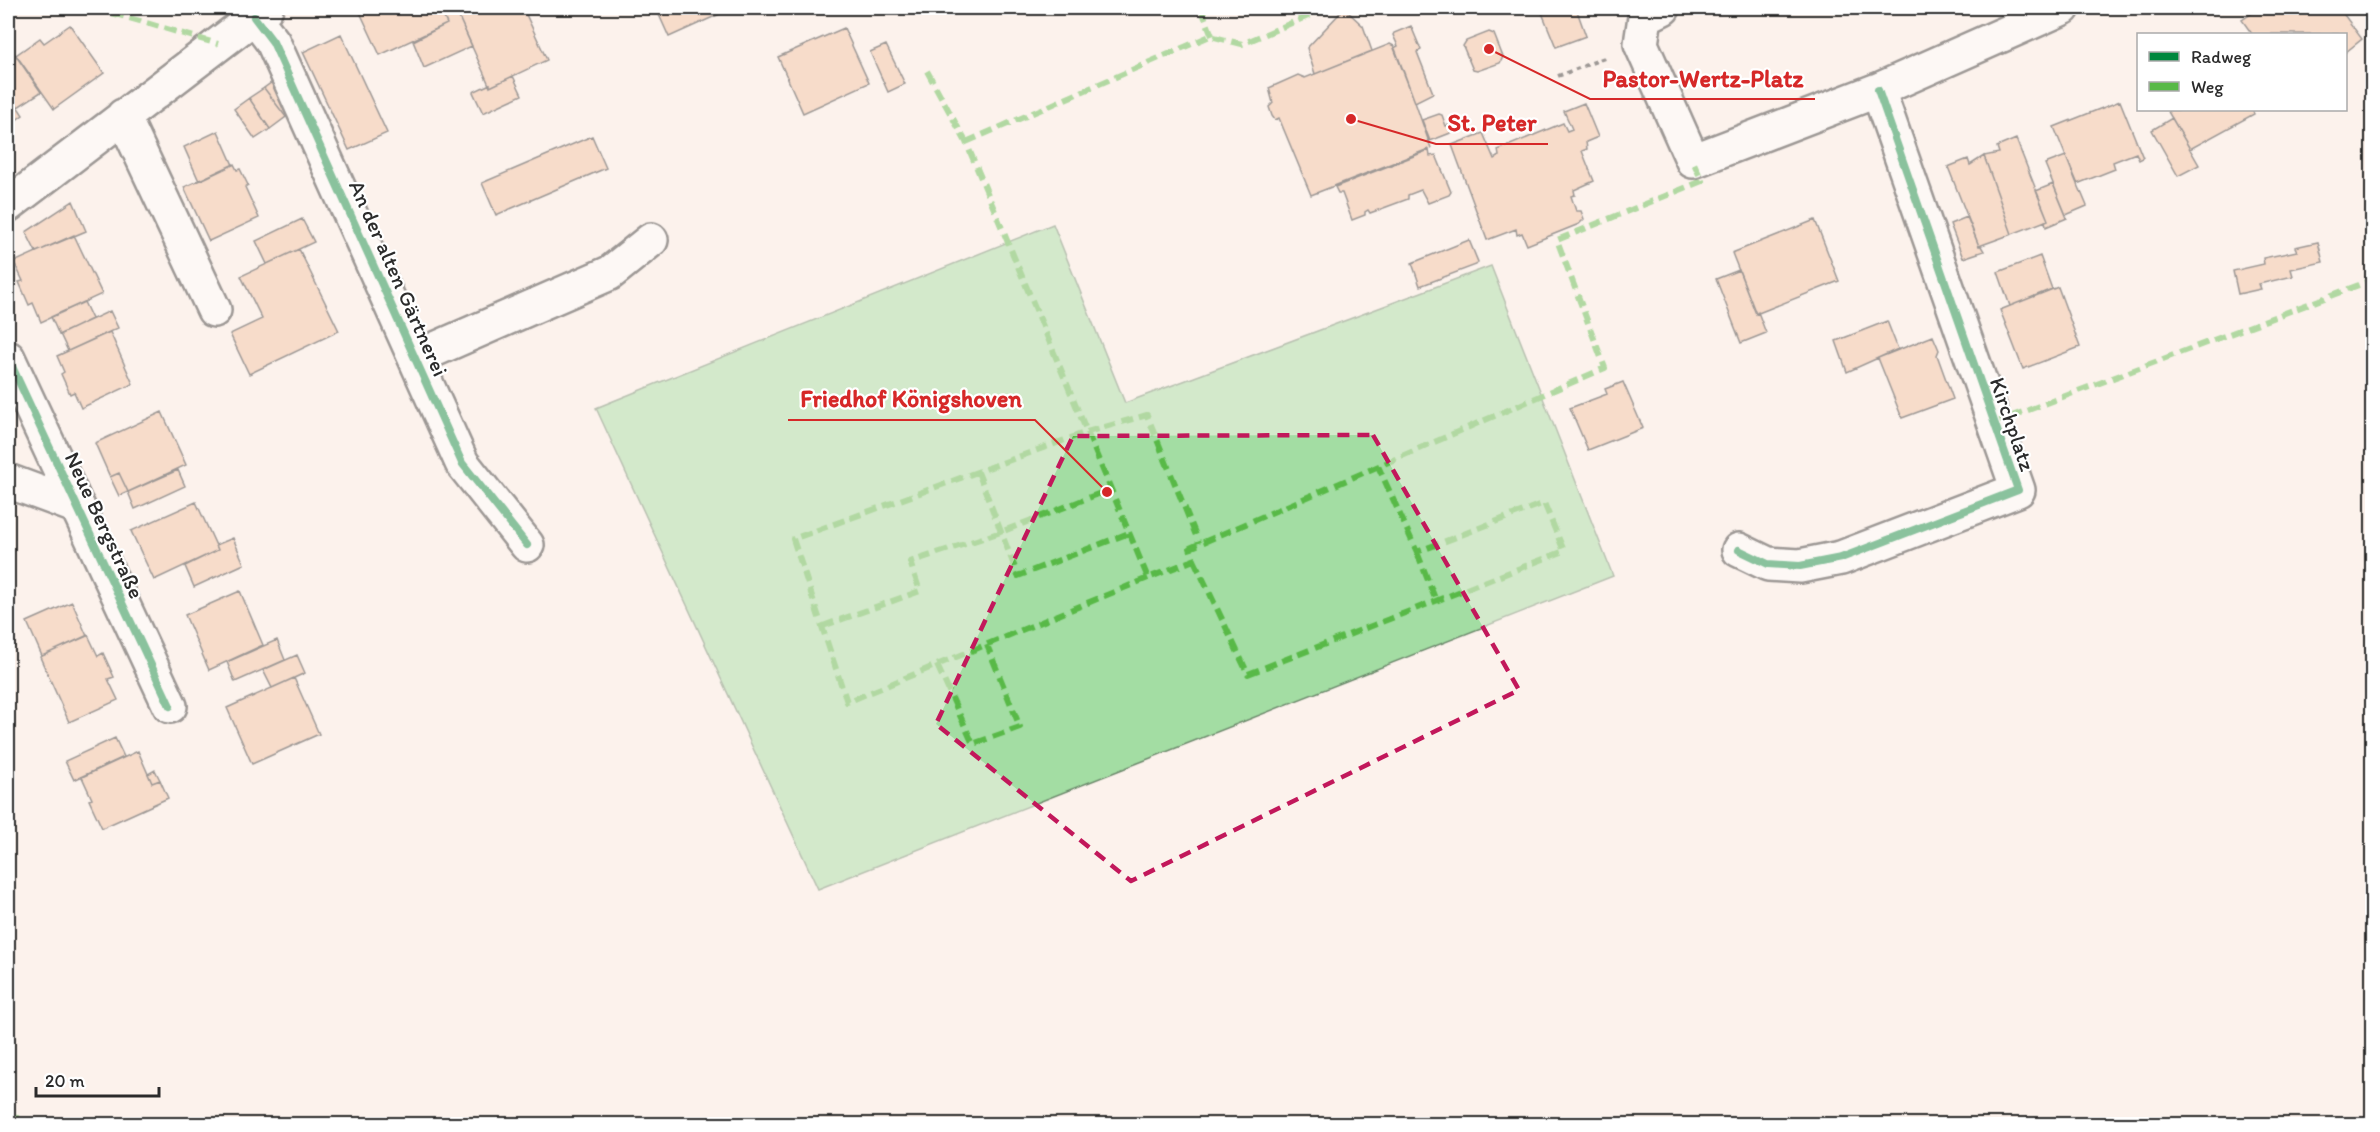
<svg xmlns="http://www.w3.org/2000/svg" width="2380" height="1132" font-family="Itim,sans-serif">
	<rect width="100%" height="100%" fill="#fcf2ec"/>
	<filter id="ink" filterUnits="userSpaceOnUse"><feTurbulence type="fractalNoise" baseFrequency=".0167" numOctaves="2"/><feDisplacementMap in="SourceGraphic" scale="12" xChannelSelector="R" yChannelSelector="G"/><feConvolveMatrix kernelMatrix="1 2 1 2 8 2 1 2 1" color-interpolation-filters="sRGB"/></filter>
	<g filter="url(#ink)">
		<path fill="#a3dda3" stroke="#678467" stroke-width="1.5" d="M1053,224L1125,403L1491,266L1613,576L818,889L596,408Z"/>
		<path fill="#f1c0a1" stroke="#2b2b2b" stroke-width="1.5" d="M358,8H439L447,24L380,55Z
			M446,8H470L457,13L472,46L424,68L413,41L447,24L441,10Z
			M470,8H513L515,12L523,8L547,60L490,87L457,13Z
			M656,8H733L669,37Z
			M1540,8H1576L1586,36L1556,47Z
			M2260,8H2339L2362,39L2346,52V34H2252L2242,20Z
			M1346,10L1363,26L1372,51L1315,74L1307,48L1342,11Z
			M70,25L104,73L54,109L16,55L40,38L44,43Z
			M1411,26L1421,50L1417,52L1433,93L1415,102L1394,48L1398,46L1393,35L1394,33Z
			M844,28L869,83L803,113L778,57Z
			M1489,32L1494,34L1503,57L1500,63L1477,71L1473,70L1463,46L1466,41Z
			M341,34L387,133L349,150L303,52Z
			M1390,44L1394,46L1415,102L1431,148L1311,195L1279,118L1275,120L1272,116L1269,107L1273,103L1269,88L1298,75L1305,78Z
			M886,45L905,84L888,92L870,52Z
			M14,53L41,92L18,107L8,92V58Z
			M513,76L522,95L483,113L473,92L490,84V87Z
			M279,77L300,107L286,117L264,88Z
			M264,88L286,117L270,129L249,98Z
			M8,92L23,115L8,126Z
			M249,98L270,129L255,139L234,109Z
			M2120,101L2143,158L2139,160L2136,153L2113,162L2115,169L2077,184L2054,127Z
			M1584,103L1598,137L1586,142L1587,149L1582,151L1594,181L1574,190L1575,195L1571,196L1576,211H1581L1584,219L1579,224L1527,245L1522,233L1517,235L1516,229L1487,240L1452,145L1483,133L1494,159L1499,156L1498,150L1563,123L1567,131L1572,129L1564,111Z
			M2167,110H2252L2254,114L2190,149Z
			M1439,114L1442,115L1446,126L1449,125L1453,132L1430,141L1422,120Z
			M2172,118L2199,165L2178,176L2152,130Z
			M218,131L233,165L199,181L184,147Z
			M592,136L606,168L496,215L482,183Z
			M2016,139L2048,220L2012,234L1984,156L1999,153L1997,147Z
			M1429,150L1430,156L1436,155L1451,192L1449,195L1428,203L1421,190L1408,195V199L1370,213L1368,210L1365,212V215L1352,220L1342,193H1338L1335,187Z
			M1984,156L2012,234L1979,246L1948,167L1968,159L1970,165Z
			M2066,156L2087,206L2066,215L2045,164Z
			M234,164L237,170L240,169L248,185L245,187L259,218L209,241L184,187Z
			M2053,184L2067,218L2046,227L2045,221L2048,220L2036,191Z
			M73,201L86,231L36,252L26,232Z
			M1967,217L1979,246H1981L1984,251L1963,258L1950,224Z
			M302,219L314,242L267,264L256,241Z
			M1815,220L1839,281L1756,314L1732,253Z
			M74,235L102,294L41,322L33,303L29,305L19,282L23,281L14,262Z
			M1469,240L1478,262L1476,265L1420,286L1412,263Z
			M2318,242L2323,262L2291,269L2293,276L2259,284L2261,289L2238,294L2233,271L2264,264L2263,258L2297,251L2295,247Z
			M299,249L339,331L249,374L230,334L262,319L241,276Z
			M2040,256L2052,289L2010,306L1998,272Z
			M1739,270L1756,314L1758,312L1766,333L1741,343L1716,279Z
			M2058,287L2080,347L2023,369L2000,310Z
			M84,302L92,319L59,335L51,317Z
			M110,311L118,328L68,351L60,334Z
			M1887,321L1898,349L1847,372L1836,341Z
			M110,332L133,384L81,408L74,392L70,394L61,374L64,372L57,356Z
			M1933,336L1939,350L1937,355L1953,399L1902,418L1878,358Z
			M1623,382L1643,428L1588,450L1570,408L1607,394L1605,389Z
			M162,412L186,465L128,492L119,473L110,477L95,443Z
			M178,470L185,486L135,509L128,492Z
			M119,473L128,492L119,496L110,477Z
			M196,502L218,550L154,580L131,531Z
			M233,538L244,564L194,587L185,566L218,550L216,545Z
			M240,591L263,645L209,670L185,615Z
			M72,602L87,636L42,656L27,622Z
			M8,630L15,633L8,645Z
			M88,635L98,656L103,653L114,677L108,679L118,700L69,722L40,657Z
			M277,640L285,660L235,682L227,662Z
			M297,655L305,673L272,688L263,670Z
			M294,678L319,734L252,764L227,708Z
			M115,738L124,757L74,780L65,761Z
			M138,751L152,783L160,780L168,798L102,828L89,800L92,799L82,777Z
			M155,770L160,780L152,783L148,774Z"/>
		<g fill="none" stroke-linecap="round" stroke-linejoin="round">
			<defs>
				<path id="minor" d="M1663,8L1645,17L1641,44L1693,161L1878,90L2063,8
					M254,17L273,42L462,463L527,545
					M123,116L214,310
					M8,205L266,8
					M8,358L170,706
					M415,358L610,273L651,240
					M8,481L78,507
					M1739,550L1768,564L1800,566L1841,558L2018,490L1878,90"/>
			</defs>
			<use href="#minor" stroke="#2b2b2b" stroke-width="38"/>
			<path stroke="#2b2b2b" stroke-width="4" stroke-dasharray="4.5 4.5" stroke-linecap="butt" d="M1558,76L1607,57"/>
			<use href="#minor" stroke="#fff" stroke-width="33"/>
			<path stroke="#58b947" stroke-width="6" stroke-dasharray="12 6" stroke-linecap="butt" d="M95,8L218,44
				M1201,8L1213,38
				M927,71L966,142L1148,578L1194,560L1190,548L1605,368L1557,240L1702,181L1693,161
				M966,142L1210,36L1242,44L1327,8
				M1994,423L2372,280
				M978,472L1018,576L1129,533
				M1417,552L1436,601
				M1194,560L1248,674L1564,551L1544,503L1417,552L1378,466
				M1148,578L847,702L793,539L1087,432L1147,415L1199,543
				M823,626L920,591L910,562L1001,532L1111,489
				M937,665L973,744L1020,727L987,645
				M8,1115L36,1124"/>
			<defs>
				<path id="cycleway" d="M254,17L273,42L462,463L527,545
					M8,358L170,706
					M1739,550L1768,564L1800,566L1841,558L2018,490L1878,90"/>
			</defs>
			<use href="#cycleway" stroke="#fff" stroke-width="11"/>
			<use href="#cycleway" stroke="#00873e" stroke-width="8"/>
		</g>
	</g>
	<path d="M0 0H2380V1132H0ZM1373,435L1519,690L1131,881L936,724L1073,436Z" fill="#fcf2ec" fill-opacity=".55" fill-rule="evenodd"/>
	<path fill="none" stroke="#c2185b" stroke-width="4.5" stroke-dasharray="12 8" stroke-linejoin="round" d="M1373,435L1519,690L1131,881L936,724L1073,436Z"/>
	<g text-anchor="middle" stroke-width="4.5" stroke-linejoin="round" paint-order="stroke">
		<g font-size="22" fill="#2b2b2b" stroke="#fff">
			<text transform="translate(399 278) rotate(66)" y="8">An der alten Gärtnerei</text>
			<text transform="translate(2013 424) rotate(71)" y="8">Kirchplatz</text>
			<text transform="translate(105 525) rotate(65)" y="8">Neue Bergstraße</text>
		</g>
	</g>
	<path fill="none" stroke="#d62828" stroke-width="2" d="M1489 49L1590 99H1815M1351 119L1436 144H1548M1107 492L1035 420H788"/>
	<g fill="#d62828" stroke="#fff" stroke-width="2">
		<circle cx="1489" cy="49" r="6"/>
		<circle cx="1351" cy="119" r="6"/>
		<circle cx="1107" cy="492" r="6"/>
	</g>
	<g font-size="24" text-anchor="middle" font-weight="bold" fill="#d62828" stroke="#fff" stroke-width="4.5" stroke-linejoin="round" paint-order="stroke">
		<text x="1703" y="87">Pastor-Wertz-Platz</text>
		<text x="1492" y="131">St. Peter</text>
		<text x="911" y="407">Friedhof Königshoven</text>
	</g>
	<rect width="2380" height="1132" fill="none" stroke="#fff" stroke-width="30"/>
	<rect x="15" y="15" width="2350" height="1102" fill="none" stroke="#2b2b2b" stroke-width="2" filter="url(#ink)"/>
	<rect x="2137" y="33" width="210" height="78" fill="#ffffff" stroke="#aaaaaa" stroke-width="1.5"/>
	<rect x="2149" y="52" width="30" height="9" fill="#00873e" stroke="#aaaaaa" stroke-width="1.5"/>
	<text x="2191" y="63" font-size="18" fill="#2b2b2b">Radweg</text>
	<rect x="2149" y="82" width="30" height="9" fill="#58b947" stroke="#aaaaaa" stroke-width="1.5"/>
	<text x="2191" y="93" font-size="18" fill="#2b2b2b">Weg</text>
	<path d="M36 1087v9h123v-9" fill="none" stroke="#2b2b2b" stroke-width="3"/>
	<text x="45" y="1087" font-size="18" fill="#2b2b2b" stroke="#ffffff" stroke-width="4.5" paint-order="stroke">20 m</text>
</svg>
